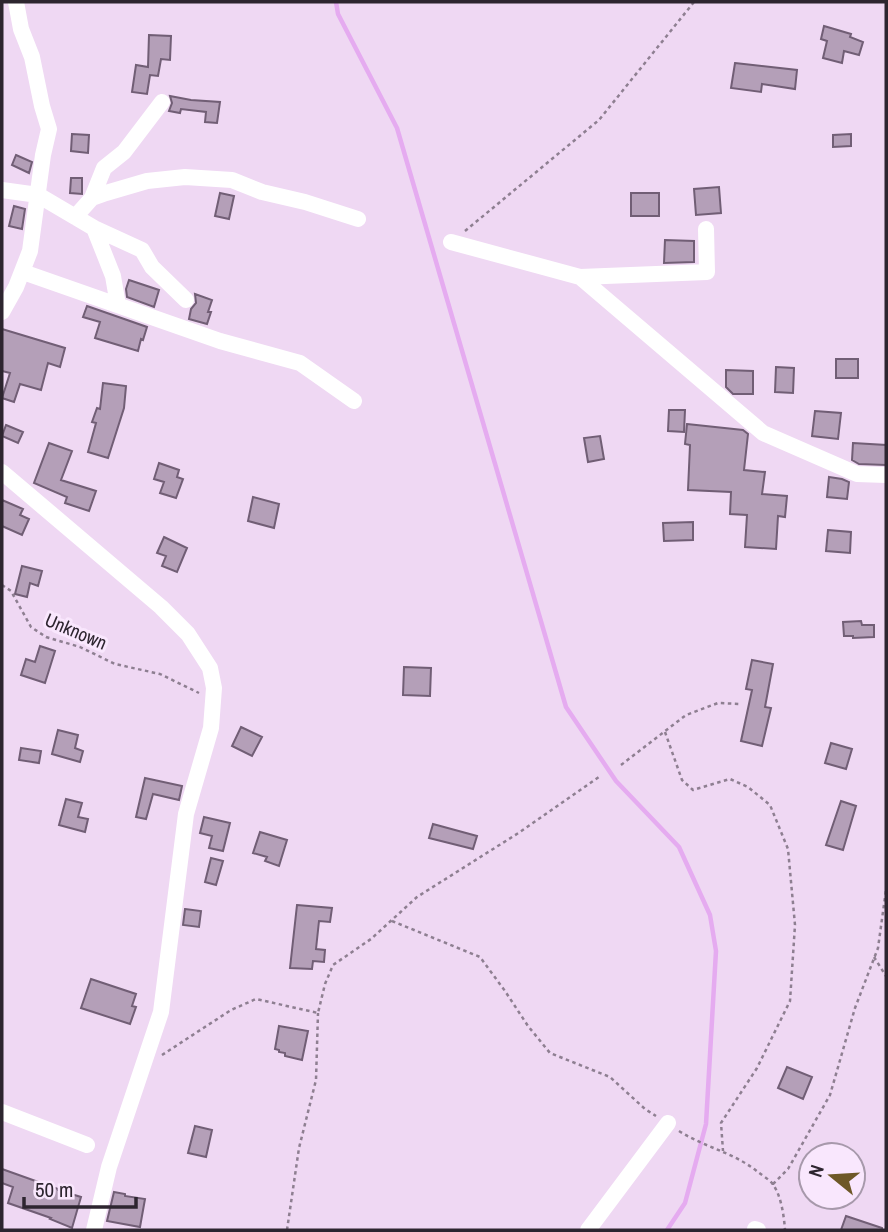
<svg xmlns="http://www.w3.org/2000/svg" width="888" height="1232" font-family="'Archivo Narrow',sans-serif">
	<rect width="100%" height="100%" fill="#efd8f3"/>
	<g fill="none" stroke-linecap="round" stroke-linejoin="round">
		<path stroke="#e5abf0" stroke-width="4.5" d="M336,2L338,14L397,128L566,707L616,781L679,847L710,915L716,951L706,1124L685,1203L667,1230"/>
	</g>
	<path fill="#b49fb8" stroke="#715e75" stroke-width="2" d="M824,26L851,34L850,37L863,42L859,55L844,51L842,63L823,58L827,41L821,39Z
		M149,35L171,36L170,60L161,59L158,76L150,75L147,94L132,92L136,65L148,67Z
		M735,63L797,70L795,89L762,84L761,92L731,88Z
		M170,96L191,100L220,102L217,123L205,122L206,112L181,109L180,113L169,111L172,103Z
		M72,134L89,135L88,153L71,151Z
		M851,134V146L833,147V135Z
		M16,155L32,162L29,173L12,165Z
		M71,178H82V194L70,193Z
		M719,187L721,213L696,215L694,189Z
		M220,193L234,196L229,219L215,216Z
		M631,193H659V216H631Z
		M14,206L25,209L22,229L9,226Z
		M665,240L694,241V262L664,263Z
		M129,280L159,290L154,307L127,297L126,289Z
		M195,294L212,300L208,312H211L207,324L189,319L191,309L196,303Z
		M87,306L147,327L143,340L141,339L138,351L95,338L100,322L83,317Z
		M2,329L65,348L60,367L48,363L41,390L20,384L14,402L2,398L10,373L2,371Z
		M836,359H858V378H836Z
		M776,367L794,368L793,393L775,392Z
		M726,370L753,371V394H733L726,387Z
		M103,383L126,386L124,408L108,458L88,452L96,423L92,422L97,408L100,409Z
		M669,410H685L684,432L668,431Z
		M815,411L841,413L838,439L812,436Z
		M687,424L743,430L748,434L744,470L765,472L762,494L787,496L785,517L778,516L776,549L745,547L747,515L730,514L731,492L688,490L690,445L685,444Z
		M6,425L23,432L18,443L2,436Z
		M600,436L604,459L588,462L584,438Z
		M49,443L72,451L61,480L96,491L89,511L65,503L67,497L34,483Z
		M853,443L886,445V465L859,464L852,460Z
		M159,463L179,470L177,477L183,479L176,498L160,493L164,482L154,479Z
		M829,477L842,479L849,482L847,499L827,497Z
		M253,497L279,504L274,528L248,521Z
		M2,500L23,509L20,515L29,519L22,535L2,526Z
		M693,522V540L664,541L663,523Z
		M828,530L851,532L850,553L826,551Z
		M164,537L187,548L177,572L162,566L166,556L157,553Z
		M22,566L42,571L38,586L30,583L27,597L15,594Z
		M861,621L862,625H874V637L853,638V636H844L843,622Z
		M40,646L55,651L45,683L21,675L26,659L35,662Z
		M752,660L773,664L765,707L771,708L762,746L741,741L752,690L746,689Z
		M404,667L431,668L430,696L403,695Z
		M241,727L262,737L252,756L232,746Z
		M58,730L78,735L75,748L83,751L80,762L52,754Z
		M831,743L852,749L846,769L825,763Z
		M21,748L41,751L39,763L19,760Z
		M145,778L182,786L179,800L153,794L146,819L136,817Z
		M66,799L82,803L78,817L88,819L85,832L59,825Z
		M841,801L856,806L843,850L826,845Z
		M204,817L230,823L223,851L209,848L212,836L200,833Z
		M433,824L477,836L473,849L429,838Z
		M260,832L287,840L279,866L265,861L267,857L253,853Z
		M211,858L223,861L216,885L205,882Z
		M297,905L332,908L330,922L319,921L316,949L325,950L324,962L313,961L312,969L290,968Z
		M185,909L201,911L199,927L183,925Z
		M91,979L136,994L132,1006L136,1007L130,1024L81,1008Z
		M279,1026L308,1031L302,1060L285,1056V1053L279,1052V1050L275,1049Z
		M787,1067L812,1077L803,1099L778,1088Z
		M195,1126L212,1130L206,1157L188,1153Z
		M2,1169L58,1189V1190L81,1197L72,1228L50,1219L51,1218L8,1203L13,1187L2,1183Z
		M114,1192L125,1194V1196L145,1199L140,1227L107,1221Z
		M846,1216L882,1228V1230H841Z"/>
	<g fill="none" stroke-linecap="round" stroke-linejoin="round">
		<path stroke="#8e7f91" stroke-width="2.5" stroke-dasharray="3.5 3.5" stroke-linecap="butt" d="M465,231L599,120L694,2
			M2,585L11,591L31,627L46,637L80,647L115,664L160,674L199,693
			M665,732L682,780L693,790L730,779L748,787L770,805L788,849L795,925L790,1001L757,1068L721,1123L723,1151
			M621,765L686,715L718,703L741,704
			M392,921L480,957L505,991L528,1026L550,1053L610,1077L645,1109L656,1116
			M874,957L886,976
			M162,1055L231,1010L256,999L318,1013L325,984L333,965L371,939L417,897L520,832L599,777
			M679,1131C706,1148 733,1152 758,1172C762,1175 768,1179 771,1182C781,1193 784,1216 785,1230
			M773,1184L788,1169L830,1095L855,1008L878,948L886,890
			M287,1230L299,1148L316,1080L318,1013"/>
		<path stroke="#fff" stroke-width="16" d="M2,190L38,195L94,228L113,276L118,305
			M92,198L104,168L124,152L162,102
			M75,217L92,198L106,193L147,181L185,177L232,180L262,192L305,202L358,219
			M94,228L142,250L152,267L186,300
			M451,242L580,277L707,272L706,229
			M23,272L220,341L300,363L354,401
			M580,277L763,433L857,474L886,475
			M2,312L16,287L30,251L43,155L49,129L42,106L32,57L21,29L16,2
			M2,472L161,607L188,634L210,668L214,688L211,728L186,814L161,1012L109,1167L94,1230
			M2,1112L87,1145
			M755,1229L758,1230
			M588,1230L668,1123"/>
	</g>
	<g text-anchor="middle" stroke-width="6" stroke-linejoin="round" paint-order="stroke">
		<g font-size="19" fill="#2d252f" stroke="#f9e7fd">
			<text transform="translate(76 631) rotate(23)" y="7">Unknown</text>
		</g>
	</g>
	<rect width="888" height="1232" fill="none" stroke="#2d252f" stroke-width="7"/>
	<g transform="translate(832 1176) rotate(288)"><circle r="33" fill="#f9e7fd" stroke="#a799ab" stroke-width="2"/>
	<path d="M0-5L12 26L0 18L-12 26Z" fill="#6e5827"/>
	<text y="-10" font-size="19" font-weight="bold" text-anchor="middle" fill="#2d252f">N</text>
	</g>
	<path d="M24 1197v10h112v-10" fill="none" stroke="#2d252f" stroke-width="3.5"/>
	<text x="35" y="1197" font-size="21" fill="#2d252f" stroke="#f9e7fd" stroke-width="5" paint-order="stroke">50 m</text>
</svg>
